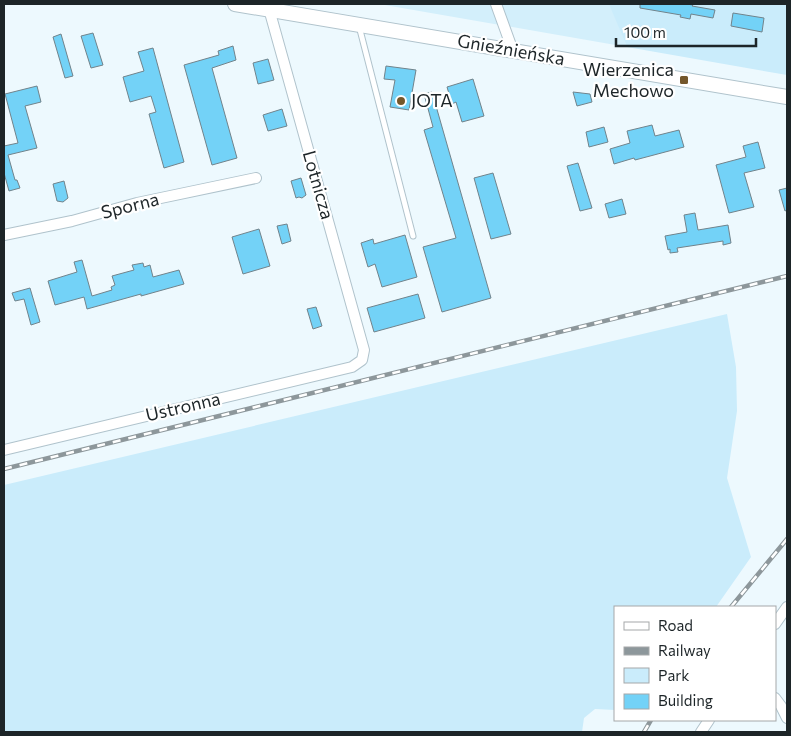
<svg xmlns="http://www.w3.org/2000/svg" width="791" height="736" font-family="Commissioner,sans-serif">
	<rect width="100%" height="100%" fill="#edf9fe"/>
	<path fill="#d3effb" d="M379,4H610L627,47Z"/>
	<path fill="#caecfb" d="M609,4H787V75L627,47Z
		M727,314L736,367L737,411L727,478L751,557L716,607H615V710L595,709L584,718L582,732H4V485Z"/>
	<path fill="#73d2f7" stroke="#71838b" d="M640,4H686L693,5L692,6L715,10L713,18L691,14L690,19L680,17L681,15L640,8Z
		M733,13L764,18L762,32L731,26Z
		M93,33L103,65L91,68L81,36Z
		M61,34L73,76L65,78L53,37Z
		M233,46L236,60L212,68L237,158L212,165L184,65L219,55L218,51Z
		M153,48L184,162L164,168L149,114L156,112L151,96L130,102L123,77L144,71L138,52Z
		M268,59L274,80L258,84L253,63Z
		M386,66L416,70L409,110L390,107L395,80L384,79Z
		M473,79L484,116L462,122L456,102L452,104L447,87Z
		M37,86L41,102L25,106L37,148L8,155L15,180H17L20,188L9,191L4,173V146L18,143L5,94Z
		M432,92L491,298L442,312L423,247L456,238L424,130L433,127L424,94Z
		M573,92L590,94L592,102L577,106Z
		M282,109L287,126L268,131L263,115Z
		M652,125L655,136L679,130L684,147L635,160L634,158L614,164L610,149L630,143L627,131Z
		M604,127L608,142L589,147L586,132Z
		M758,142L765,168L744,173L754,207L729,213L716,165L746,157L743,146Z
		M578,163L592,208L580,211L567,166Z
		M493,173L511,234L491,239L474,178Z
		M301,178L306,195L302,198L299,197L296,198L291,181Z
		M64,181L68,198L63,202L57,201L53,184Z
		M787,188V210L785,211L779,190Z
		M622,199L626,214L609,218L605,204Z
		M695,213L698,230L728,225L731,243L723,245V241L677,248L678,252L670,253V249L668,250L665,236L687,232L684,215Z
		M287,224L291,241L282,244L277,226Z
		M259,229L270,266L243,274L232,237Z
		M405,235L417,277L382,287L375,264L368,267L361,243L373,239L374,244Z
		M82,260L92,296L112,290L111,287L115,285L112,276L134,270L132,265L143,263L144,267L150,265L153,277L179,270L184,284L141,296V294L87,309L84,297L55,305L48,281L77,272L74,262Z
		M30,288L40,322L31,325L24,299L15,301L12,293Z
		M418,294L425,318L374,332L367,308Z
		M316,307L322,326L313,329L307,309Z"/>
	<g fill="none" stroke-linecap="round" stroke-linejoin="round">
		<defs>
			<path id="lane" d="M359,26L413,236"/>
			<path id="street" d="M496,4L513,51
				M4,235L72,221L137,203L256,178
				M4,450L352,367L362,360L364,350L269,9
				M775,624L787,607
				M775,698L781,706L787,718
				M701,732L709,720"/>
			<path id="secondary" d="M235,4L787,97"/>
		</defs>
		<use href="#lane" stroke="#b0c3cc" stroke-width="7"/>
		<use href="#street" stroke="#b0c3cc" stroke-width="12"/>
		<use href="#secondary" stroke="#b0c3cc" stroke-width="16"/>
		<use href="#lane" stroke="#fff" stroke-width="5"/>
		<use href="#street" stroke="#fff" stroke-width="10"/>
		<use href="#secondary" stroke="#fff" stroke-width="14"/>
		<defs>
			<path id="rail" d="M4,469L787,276
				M731,607L787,539
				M644,732L651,720"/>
		</defs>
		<use href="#rail" stroke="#8d979b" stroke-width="4.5"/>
		<use href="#rail" stroke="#fff" stroke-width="2.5" stroke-dasharray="8" stroke-linecap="butt"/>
	</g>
	<g fill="#74572b" stroke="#fff" stroke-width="2">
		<rect x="679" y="75" width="10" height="10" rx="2.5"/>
		<circle cx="401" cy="101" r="5"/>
	</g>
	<g text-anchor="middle" stroke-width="4.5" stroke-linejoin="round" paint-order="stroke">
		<g font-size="18" fill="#1d2528" stroke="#fff">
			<text transform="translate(511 50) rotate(10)" y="6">Gnieźnieńska</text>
			<text transform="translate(318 185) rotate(74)" y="6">Lotnicza</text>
			<text transform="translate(130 206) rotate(-14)" y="6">Sporna</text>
			<text transform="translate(183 407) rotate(-13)" y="6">Ustronna</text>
		</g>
		<g font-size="18" fill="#1d2528" stroke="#fff" text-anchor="end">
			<text x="674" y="76">Wierzenica<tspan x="674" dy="21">Mechowo</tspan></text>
			<text x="411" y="107" text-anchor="start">JOTA</text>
		</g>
	</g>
	<rect width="791" height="736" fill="none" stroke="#1d2528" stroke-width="10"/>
	<rect x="614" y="606" width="162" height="115" fill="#ffffff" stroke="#a5a8a9"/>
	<rect x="624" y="622" width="25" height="8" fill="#ffffff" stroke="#a5a8a9"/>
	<text x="658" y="631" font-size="15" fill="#1d2528">Road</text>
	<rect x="624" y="647" width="25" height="8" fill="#8d979b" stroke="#a5a8a9"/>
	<text x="658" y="656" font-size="15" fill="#1d2528">Railway</text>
	<rect x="624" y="668" width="25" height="15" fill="#caecfb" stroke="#a5a8a9"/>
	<text x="658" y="681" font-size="15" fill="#1d2528">Park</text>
	<rect x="624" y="694" width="25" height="15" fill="#73d2f7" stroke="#a5a8a9"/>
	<text x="658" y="706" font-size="15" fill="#1d2528">Building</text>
	<path d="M616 38v8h140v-8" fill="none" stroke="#1d2528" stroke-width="2.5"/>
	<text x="624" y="38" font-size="15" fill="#1d2528" stroke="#ffffff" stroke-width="4" paint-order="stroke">100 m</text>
</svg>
